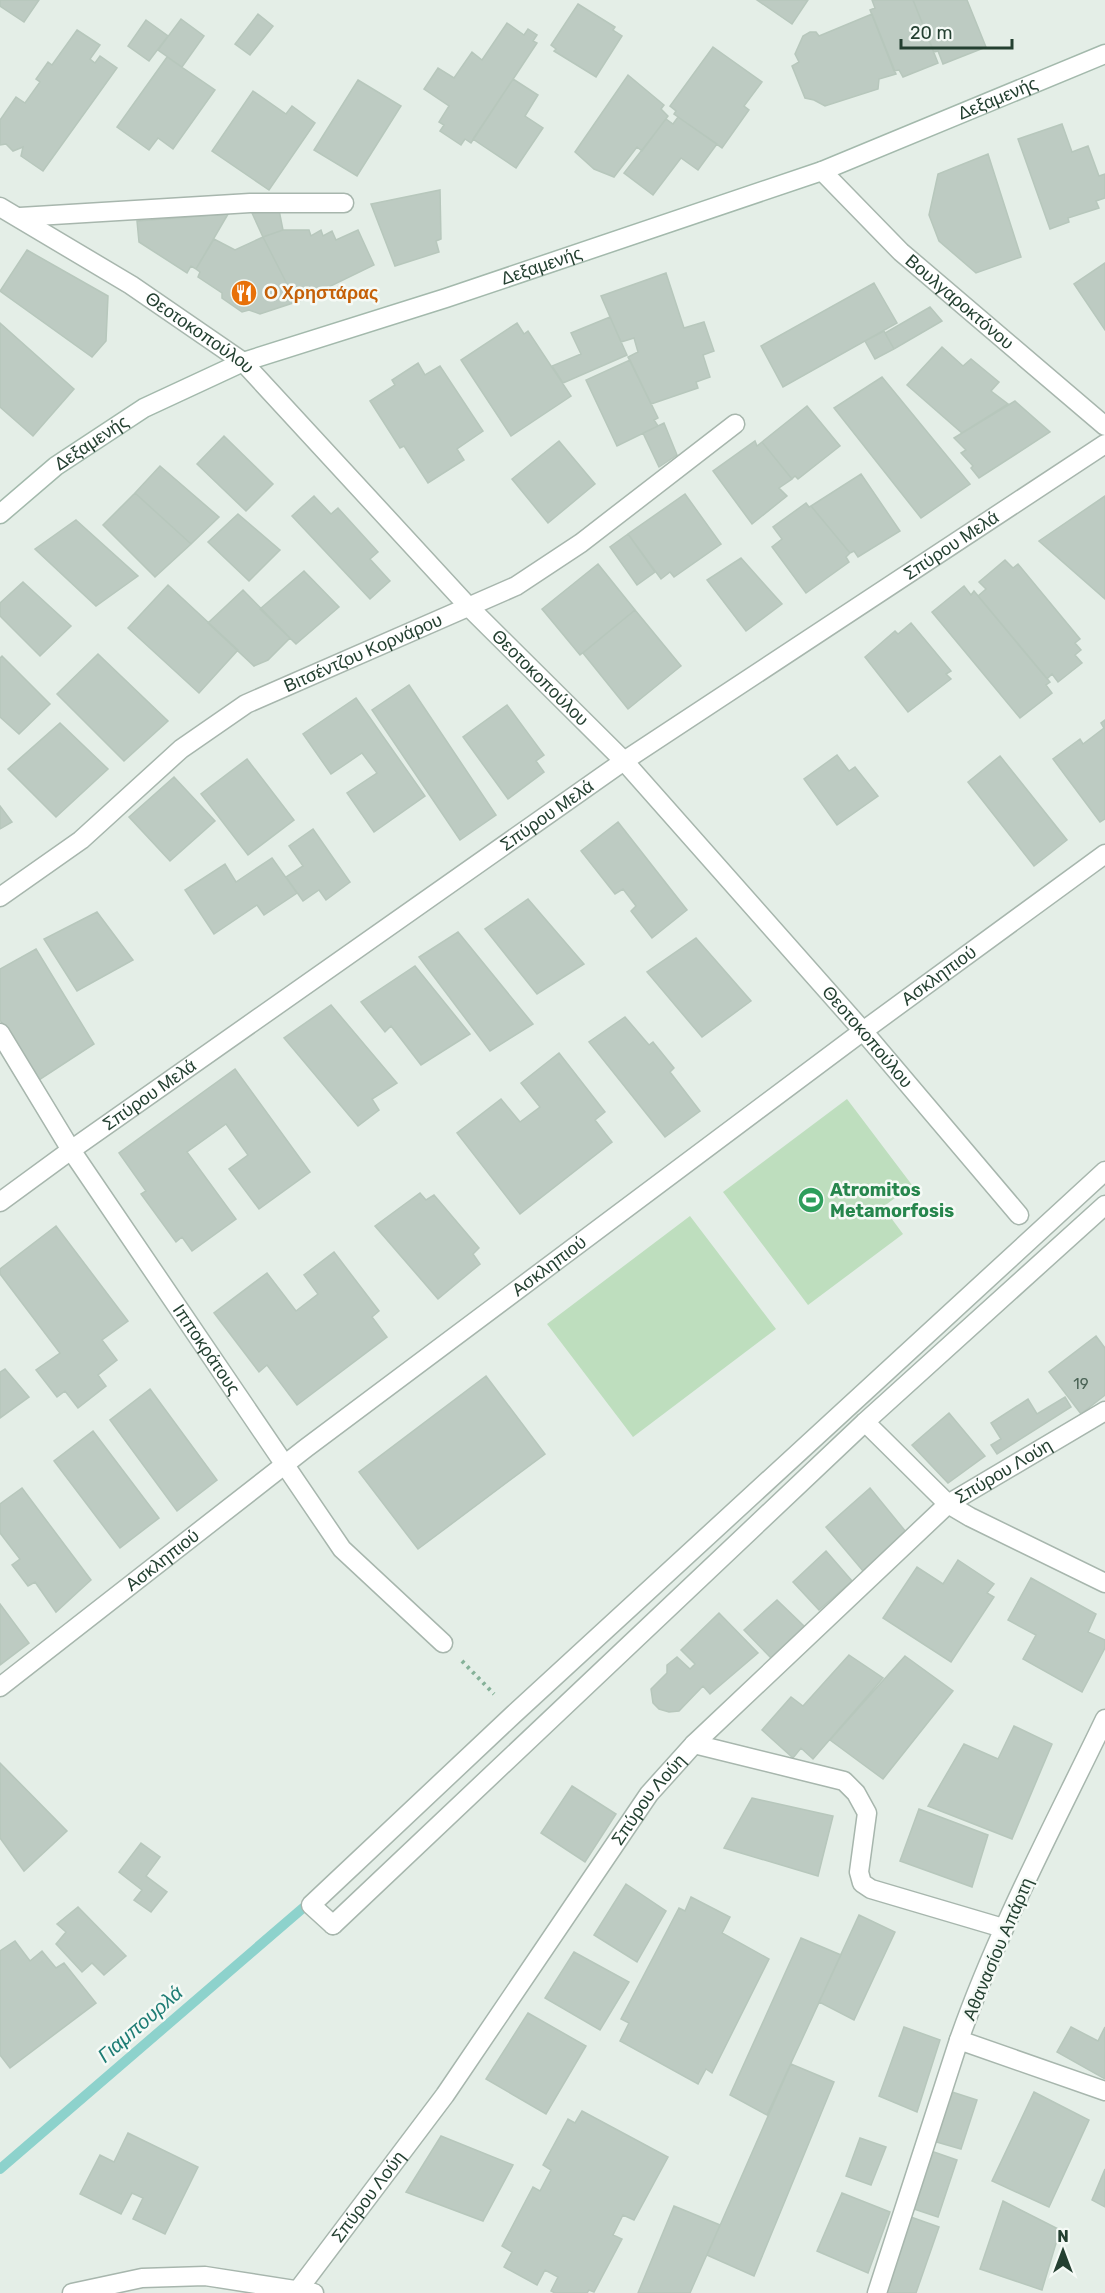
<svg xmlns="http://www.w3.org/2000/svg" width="1105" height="2293" font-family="Rubik,sans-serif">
	<rect width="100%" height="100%" fill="#e4eee7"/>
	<path fill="#bedebe" d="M847,1099L912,1185L883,1207L903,1234L808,1305L723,1192Z
		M690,1216L776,1329L633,1437L547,1324Z"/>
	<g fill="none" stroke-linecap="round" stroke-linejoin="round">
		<path stroke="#8dd2cc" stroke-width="10" d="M0,2169L303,1908"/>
	</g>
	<path fill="#bdcbc2" stroke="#b7c7bc" stroke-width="1.5" d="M0,0H39L24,22L0,6Z
		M757,0H808L792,24Z
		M872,0H913L938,63L903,77L899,70L894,71L870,10L875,8Z
		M913,0H967L986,47L943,64L938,51L934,52Z
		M578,4L615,27L613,30L622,36L596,77L554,51L556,49L551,45Z
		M258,14L273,26L250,55L235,44Z
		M872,14L896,74L879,79L878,89L825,106L814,100L805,98L792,66L799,62L795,54L803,36L810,32H816L819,36Z
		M181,19L204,36L182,67L158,50Z
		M146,20L168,36L149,61L128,46Z
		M507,23L524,35L528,29L537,35L533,41L537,43L471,143L465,139L461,145L440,131L444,125L439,122L449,106L424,89L438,68L454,78L472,52L482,60Z
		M77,30L100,45L90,59L95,63L100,56L117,68L43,171L21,156L23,147L13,151L6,144L0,145V120L16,97L25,103L40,82L36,79L48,62L52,65Z
		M713,47L762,82L744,106L749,110L722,148L674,114L676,111L670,106Z
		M167,57L215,90L173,149L158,138L149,150L117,127Z
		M628,75L664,105L661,109L668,116L642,151L637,147L614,177L594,169L575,152Z
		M513,79L538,95L525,116L543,128L516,168L473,139Z
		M358,80L401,106L357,176L314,150Z
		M253,91L286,114L292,106L315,123L269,190L212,151Z
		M678,117L717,144L698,170L681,158L653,195L624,173L666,119L673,124Z
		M1062,124L1072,152L1088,146L1099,176L1105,174V198L1096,201L1099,208L1068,218L1069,222L1050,229L1018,139Z
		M988,154L1021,257L976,273L939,241L929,215L938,174Z
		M440,190L441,239L436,241L439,252L395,266L371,204Z
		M279,210L283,230L263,237L252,213Z
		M228,214L196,269L191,266L187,273L139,242L137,221Z
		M283,230H309L311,236L321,230L323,236L332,231L336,240L358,230L374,265L300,301L294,289L290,290L263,237Z
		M263,237L290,290L287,292L293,303L260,314L249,310L242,312L222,298V293L198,277L200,272L196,269L214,239L235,250Z
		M27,250L108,296L106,341L92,357L0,291Z
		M1105,263V330L1074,284Z
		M666,273L684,328L704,322L714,351L703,355L710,377L696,382L698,388L651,404L628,357L638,352L634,338L621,342L601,296Z
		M874,283L897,323L783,387L761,346Z
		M930,307L942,321L894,349L885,333Z
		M610,317L627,355L563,383L552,366L581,354L571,333Z
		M0,323L74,389L33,436L0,407Z
		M517,323L524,334L528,331L571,396L511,436L461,360Z
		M884,331L894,349L875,359L865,341Z
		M942,347L963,366L971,359L999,382L991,391L1008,404L962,433L907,385Z
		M630,360L658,418L654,420L658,426L617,446L586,380Z
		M418,363L425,375L440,366L483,431L457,449L464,460L428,483L404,446L400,448L370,401L395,385L392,380Z
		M882,377L970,484L921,518L834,408Z
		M1015,401L1050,432L979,478L971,468L973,466L961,453L966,450L954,438Z
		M807,406L840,446L798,479L795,476L792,479L762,442Z
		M664,423L677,455L659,467L643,433Z
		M224,436L273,484L246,511L197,464Z
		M559,441L595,484L548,523L512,479Z
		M755,441L757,446L762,442L792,479L779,488L787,496L752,524L713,471Z
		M160,466L219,517L191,544L135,493Z
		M861,474L900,531L858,557L854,551L850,553L811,506Z
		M135,493L191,544L155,577L103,525Z
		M685,494L721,544L674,577L670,572L661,579L628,534Z
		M314,496L331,514L338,508L378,552L370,559L390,581L370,599L292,516Z
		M1105,496V599L1039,541Z
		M806,503L809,507L811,506L850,553L846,557L849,562L806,593L772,547L782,539L773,527Z
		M238,514L280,550L249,581L208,542Z
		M76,520L138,576L96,606L35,549Z
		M628,534L655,572L637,585L610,547Z
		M741,558L782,604L746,631L707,580Z
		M1005,560L1013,568L1018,564L1080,639L1075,643L1081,650L1075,655L1082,663L1058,682L1052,674L1047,679L978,596L986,589L979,582Z
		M598,564L635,610L580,655L542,609Z
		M304,571L339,607L296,644L260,609Z
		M23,582L71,626L40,656L0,616V603Z
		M168,585L238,650L199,693L128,628Z
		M964,586L971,595L974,591L1050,682L1046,685L1052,693L1020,718L932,612Z
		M243,590L290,638L268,660L254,666L208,623Z
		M635,610L681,666L628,709L583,653Z
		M911,623L951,671L946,674L951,679L908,712L865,657L895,631L898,634Z
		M98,654L168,721L124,761L57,694Z
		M2,656L50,704L19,734L0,717V658Z
		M409,685L496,815L460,840L372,710Z
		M356,698L425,796L374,832L347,793L377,773L362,753L331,774L303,734Z
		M507,705L544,755L536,761L544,772L508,799L463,737Z
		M1105,720V819L1100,822L1053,759L1080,739L1083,744L1104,728L1101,723Z
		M60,723L108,769L56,817L8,769Z
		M837,755L849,771L855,767L878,796L837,825L804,779Z
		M1000,756L1067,840L1034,866L968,782Z
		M247,759L294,820L248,855L201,794Z
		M174,777L215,821L170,861L129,817Z
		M0,806L12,822L0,829Z
		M618,822L687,910L652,938L631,911L636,906L623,889L615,894L581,851Z
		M313,829L350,882L326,900L319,890L303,901L286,877L303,866L289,846Z
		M272,858L297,893L264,915L257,905L214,934L185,890L225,864L236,882Z
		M528,899L584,964L537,994L485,929Z
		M97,912L133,960L77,991L44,939Z
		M458,932L533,1024L490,1051L419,957Z
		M696,938L751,1001L702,1037L647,972Z
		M36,949L94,1044L36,1082L0,1020V969Z
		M415,966L470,1034L421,1065L391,1026L385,1032L361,1002Z
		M331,1005L397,1083L372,1099L379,1110L358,1126L284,1038Z
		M625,1017L649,1045L653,1042L674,1068L670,1072L700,1111L665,1137L589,1042Z
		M559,1053L605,1112L595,1120L612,1142L520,1214L457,1133L501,1099L520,1122L540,1107L521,1083Z
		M235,1069L310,1172L259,1209L229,1169L248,1155L226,1124L187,1152L236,1219L192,1251L182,1237L176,1242L141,1194L146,1191L119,1153Z
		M420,1193L426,1200L434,1195L479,1248L473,1254L480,1264L438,1299L375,1226Z
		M56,1226L128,1321L102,1340L117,1360L98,1375L106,1386L78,1408L65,1391L57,1397L36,1370L60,1353L0,1274V1269Z
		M334,1252L379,1311L372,1317L387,1337L297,1405L267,1365L259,1372L214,1313L267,1273L296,1311L318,1294L304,1275Z
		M1096,1336L1105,1348V1395L1081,1414L1049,1372Z
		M5,1369L29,1397L0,1418V1372Z
		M486,1376L545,1454L418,1549L359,1472Z
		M150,1389L217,1480L177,1511L110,1420Z
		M1065,1397L1071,1407L997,1454L991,1445L1001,1439L991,1423L1028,1399L1037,1414Z
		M949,1413L985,1456L948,1483L912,1445Z
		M93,1431L159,1518L120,1548L54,1461Z
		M22,1488L91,1580L56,1612L35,1582L28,1586L12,1565L20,1559L0,1533V1504Z
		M870,1488L906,1532L863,1571L826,1527Z
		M826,1551L852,1581L819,1610L793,1582Z
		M958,1560L994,1584L987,1593L994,1597L951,1662L883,1618L917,1567L943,1584Z
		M1031,1578L1096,1614L1088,1632L1105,1640V1648L1082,1692L1023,1659L1036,1635L1008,1620Z
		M777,1600L805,1627L771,1658L744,1630Z
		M0,1604L29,1643L0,1665Z
		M719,1613L758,1653L710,1694L703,1686L679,1711L669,1712L659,1709L653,1703L651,1689L667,1673V1665L677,1657L690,1669L695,1664L681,1650Z
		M849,1655L883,1678L813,1759L801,1748L793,1758L762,1730L791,1697L803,1706Z
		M905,1656L953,1691L883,1779L830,1740Z
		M1014,1726L1052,1744L1012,1839L928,1806L964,1744L998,1759Z
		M0,1763L67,1831L24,1871L0,1838Z
		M572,1786L616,1814L585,1862L541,1833Z
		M752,1798L833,1816L818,1876L724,1848Z
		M919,1809L988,1835L972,1887L900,1861Z
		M141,1843L160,1857L146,1876L167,1892L151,1912L134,1900L142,1890L119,1872Z
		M626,1884L666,1911L637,1962L594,1935Z
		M691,1897L730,1917L722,1933L769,1959L712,2073L706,2069L698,2084L620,2041L629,2023L621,2019L679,1908L685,1911Z
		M78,1907L126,1956L104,1975L92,1963L82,1972L56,1944L66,1932L57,1924Z
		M859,1915L895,1932L854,2020L819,2002Z
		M801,1938L841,1955L767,2115L730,2095Z
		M15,1941L30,1961L42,1951L56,1968L64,1963L96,2003L10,2068L0,2055V1951Z
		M574,1952L629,1982L600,2030L545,1998Z
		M528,2013L586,2046L546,2114L486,2079Z
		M904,2027L940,2040L917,2112L879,2096Z
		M1071,2027L1098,2041L1105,2027V2079L1057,2052Z
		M791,2064L834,2082L754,2276L707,2255Z
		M949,2091L977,2100L961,2149L933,2141Z
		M1034,2092L1089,2120L1049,2207L992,2181Z
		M582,2111L668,2157L634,2220L623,2215L613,2235L622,2239L594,2292L589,2290L587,2293H555L551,2291L558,2277L545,2270L537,2285L504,2267L512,2252L502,2246L533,2187L540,2191L551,2170L543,2165L568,2119L575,2123Z
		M128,2133L198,2167L165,2234L133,2219L143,2198L132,2193L121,2214L80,2194L100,2155L114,2162Z
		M441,2136L513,2165L483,2221L406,2192Z
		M860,2138L886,2147L871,2185L846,2176Z
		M931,2151L957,2160L938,2217L911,2208Z
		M1105,2169V2207L1092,2200Z
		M842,2193L890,2212L868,2273L817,2251Z
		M1003,2201L1060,2230L1042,2290L980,2269Z
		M674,2206L720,2225L690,2293H638Z
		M908,2216L939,2227L916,2293H886Z"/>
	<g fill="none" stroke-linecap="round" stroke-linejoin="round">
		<defs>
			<path id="service" d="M20,217L250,203H344
				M877,2293L959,2040"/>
			<path id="pedestrian" d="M333,1925L311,1905L514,1714L1105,1171"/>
			<g id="minor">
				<path id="s1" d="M822,171L901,252L1105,426"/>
				<path id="s2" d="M0,207L131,285L243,362L468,606L624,761L863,1031L1019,1215"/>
				<path id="s3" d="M0,897L81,840L181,749L246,704L516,586L581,543L735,424"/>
				<path id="s4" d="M0,1033L71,1150L342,1549L443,1643"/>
				<path id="s5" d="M0,1202L71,1150L624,761L1105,444"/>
				<path d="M865,1422L948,1504L970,1517L1105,1583"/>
				<path id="s6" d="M0,1687L306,1448L863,1031L1105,854"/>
				<path d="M1105,1719C1054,1825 998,1929 959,2040L1105,2091"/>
				<path d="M694,1744L844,1781L856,1793L867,1813L859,1872L862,1883L871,1889L1003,1928"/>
				<path d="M333,1925L865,1422L1105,1205"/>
				<path id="s7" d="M298,2290L445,2095L649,1794L694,1744L948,1504L1105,1411"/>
				<path d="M72,2293L142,2278L205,2276L314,2293"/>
			</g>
			<g id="secondary">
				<path id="s8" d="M0,514L56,466L144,408L243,362L446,298L822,171L1105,54"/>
			</g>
		</defs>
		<use href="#service" stroke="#a7b6ad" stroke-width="21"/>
		<use href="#pedestrian" stroke="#a7b6ad" stroke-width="21"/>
		<use href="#minor" stroke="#a7b6ad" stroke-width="21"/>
		<use href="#secondary" stroke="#a3b9ac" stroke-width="21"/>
		<path stroke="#85b198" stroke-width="4" stroke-dasharray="3 4.5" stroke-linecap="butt" d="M462,1661L494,1694"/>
		<use href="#service" stroke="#fff" stroke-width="18"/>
		<use href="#pedestrian" stroke="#fff" stroke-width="18"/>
		<use href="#minor" stroke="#fff" stroke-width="18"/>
		<use href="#secondary" stroke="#fff" stroke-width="18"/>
	</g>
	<defs>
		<symbol id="restaurant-disc" viewBox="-11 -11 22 22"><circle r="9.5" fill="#e8710a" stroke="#f5faf6"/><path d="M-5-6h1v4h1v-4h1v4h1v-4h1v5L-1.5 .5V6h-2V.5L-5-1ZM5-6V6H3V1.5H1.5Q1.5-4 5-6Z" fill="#fff"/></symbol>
		<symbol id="stadium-disc" viewBox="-11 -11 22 22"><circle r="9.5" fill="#2e9e5b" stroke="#f5faf6"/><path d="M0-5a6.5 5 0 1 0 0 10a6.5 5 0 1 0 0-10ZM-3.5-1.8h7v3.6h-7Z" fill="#fff"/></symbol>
	</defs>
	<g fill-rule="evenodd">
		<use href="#restaurant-disc" x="229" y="278" width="30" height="30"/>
		<use href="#stadium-disc" x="796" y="1185" width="30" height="30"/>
	</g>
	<g text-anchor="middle" stroke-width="5" stroke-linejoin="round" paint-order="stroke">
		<g font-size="15" fill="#4a6355">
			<text x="1081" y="1389">19</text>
		</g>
		<g font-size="18" fill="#244031" stroke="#f5faf6">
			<text dy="6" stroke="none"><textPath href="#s8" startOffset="1088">Δεξαμενής</textPath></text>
			<text dy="6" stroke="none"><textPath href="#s8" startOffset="602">Δεξαμενής</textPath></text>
			<text dy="6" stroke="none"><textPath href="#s1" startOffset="190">Βουλγαροκτόνου</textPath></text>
			<text dy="6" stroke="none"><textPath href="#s2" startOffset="236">Θεοτοκοπούλου</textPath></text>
			<text dy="6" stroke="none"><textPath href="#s8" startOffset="116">Δεξαμενής</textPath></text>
			<text dy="6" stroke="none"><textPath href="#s5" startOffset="1156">Σπύρου Μελά</textPath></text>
			<text dy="6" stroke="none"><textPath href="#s3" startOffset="441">Βιτσέντζου Κορνάρου</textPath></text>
			<text dy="6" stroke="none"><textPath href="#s2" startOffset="722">Θεοτοκοπούλου</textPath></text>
			<text dy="6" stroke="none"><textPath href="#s5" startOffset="670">Σπύρου Μελά</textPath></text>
			<text dy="6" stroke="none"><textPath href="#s6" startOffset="1178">Ασκληπιού</textPath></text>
			<text dy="6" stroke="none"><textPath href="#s2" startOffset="1208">Θεοτοκοπούλου</textPath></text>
			<text dy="6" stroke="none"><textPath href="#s5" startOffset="184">Σπύρου Μελά</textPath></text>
			<text dy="6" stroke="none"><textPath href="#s6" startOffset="692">Ασκληπιού</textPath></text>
			<text dy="6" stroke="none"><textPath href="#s4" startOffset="378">Ιπποκράτους</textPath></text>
			<text dy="6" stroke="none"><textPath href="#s7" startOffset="1089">Σπύρου Λούη</textPath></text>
			<text dy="6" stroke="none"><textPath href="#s6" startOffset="206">Ασκληπιού</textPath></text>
			<text dy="6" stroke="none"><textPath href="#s7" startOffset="603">Σπύρου Λούη</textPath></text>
			<text transform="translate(998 1949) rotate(-67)" y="6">Αθανασίου Απάρτη</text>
			<text dy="6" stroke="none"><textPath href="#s7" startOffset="117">Σπύρου Λούη</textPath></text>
		</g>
		<g font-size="18" font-weight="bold" fill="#c56008" stroke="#f5faf6" text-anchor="start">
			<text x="264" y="299">Ο Χρηστάρας</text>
		</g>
		<g font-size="18" font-weight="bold" fill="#27864d" stroke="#f5faf6" text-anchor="start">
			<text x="830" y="1196">Atromitos<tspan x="830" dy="21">Metamorfosis</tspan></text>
		</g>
		<g font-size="20" font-style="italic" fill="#1d7c74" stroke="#f5faf6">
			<text transform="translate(140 2024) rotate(-41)" y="7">Γιαμπουρλά</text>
		</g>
	</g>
	<g transform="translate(1063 2251)" stroke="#f5faf6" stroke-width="4.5" paint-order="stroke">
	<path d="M0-4.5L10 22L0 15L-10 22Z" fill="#244031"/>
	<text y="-9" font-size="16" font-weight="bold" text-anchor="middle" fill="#244031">N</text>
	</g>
	<path d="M901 39v9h111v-9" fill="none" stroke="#244031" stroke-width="3"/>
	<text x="910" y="39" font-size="18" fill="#244031" stroke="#f5faf6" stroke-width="4.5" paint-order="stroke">20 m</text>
</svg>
